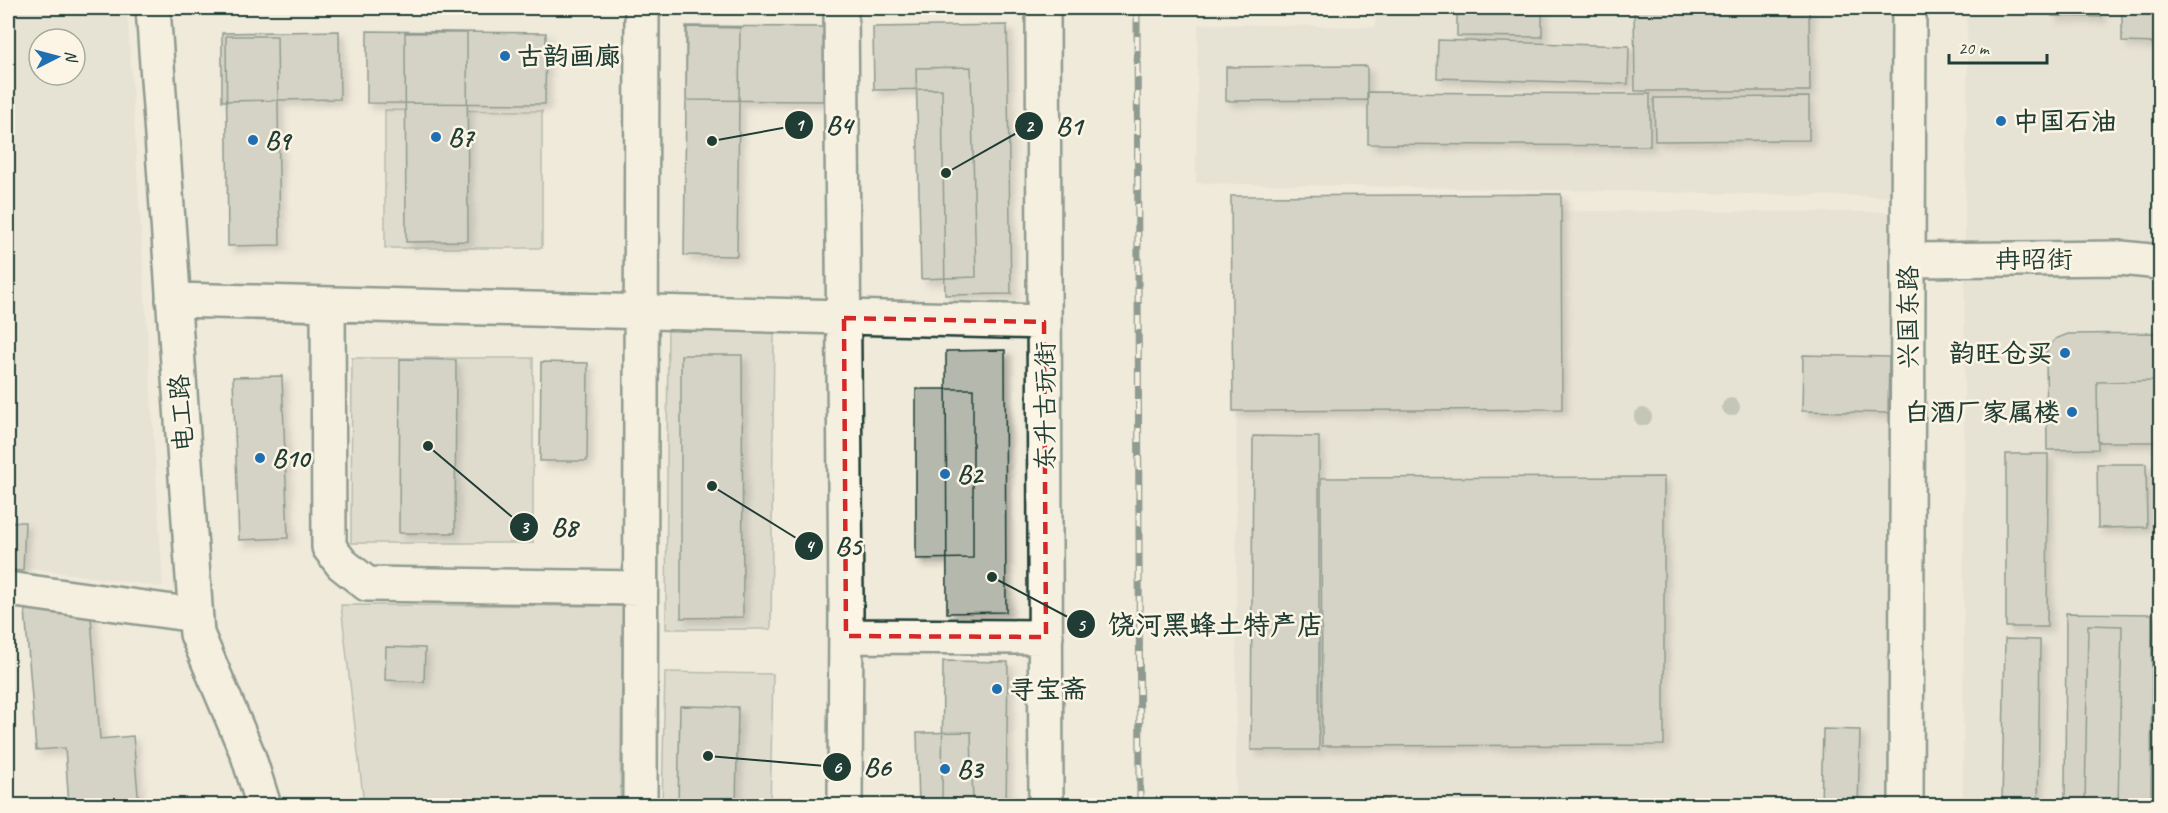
<svg xmlns="http://www.w3.org/2000/svg" width="2168" height="813" font-family="Caveat,'LXGW WenKai TC',sans-serif">
	<defs>
		<filter id="shadow"><feDropShadow dx="5.5" dy="5.5" stdDeviation="3" flood-color="#0004"/></filter>
	</defs>
	<rect width="100%" height="100%" fill="#efeada"/>
	<filter id="ink" filterUnits="userSpaceOnUse"><feTurbulence type="fractalNoise" baseFrequency=".0167" numOctaves="2"/><feDisplacementMap in="SourceGraphic" scale="12" xChannelSelector="R" yChannelSelector="G"/><feConvolveMatrix kernelMatrix="1 2 1 2 8 2 1 2 1" color-interpolation-filters="sRGB"/></filter>
	<g filter="url(#ink)">
		<path fill="#dedbcc" fill-rule="evenodd" d="M8,8H127L163,587L8,565ZM39,39H75V75H39Z
			M1376,8H1907L1904,197L1196,183L1198,24L1375,27Z
			M1966,8H2160V805L1963,806L1965,206L1968,53Z
			M1237,210L1894,212L1893,805L1236,806Z"/>
		<path fill="#cccdbf" stroke="#76857a" stroke-width="1.5" d="M385,110L542,111V248H385Z
			M668,328L774,330L771,629H666Z
			M352,358H533V543H351Z
			M341,605L623,606L620,805H364Z
			M665,672L773,674L770,805L662,806Z"/>
		<path fill="#b5b9ad" stroke="#1f3d34" stroke-width="1.5" filter="url(#shadow)" d="M1457,8H1542V37L1457,36Z
			M1634,8H1809L1810,91H1635Z
			M2052,8H2101V17L2052,16Z
			M2122,8H2160V43L2122,42Z
			M1007,25L1011,294L945,295L942,89L874,90L873,27Z
			M686,26L824,27L823,101L686,100Z
			M687,27L740,28L737,256L684,255Z
			M339,31L340,99L222,101V33Z
			M367,31L546,33L545,104L367,103Z
			M405,33H467L468,241L406,242Z
			M226,36H277L280,245L228,246Z
			M1438,40L1629,46L1628,84L1437,78Z
			M1367,66V100L1226,101V67Z
			M971,67L976,277L921,279L916,68Z
			M1368,92L1650,94V146L1368,144Z
			M1809,97V140L1655,141L1654,98Z
			M1561,194L1562,409L1233,411L1231,196Z
			M2160,333V381L2097,382L2098,449L2047,450L2046,352L2055,339L2068,334Z
			M1005,350L1006,612L947,613L946,351Z
			M681,355H742L743,617L681,618Z
			M1803,355L1889,357L1888,413L1802,411Z
			M400,359L456,360L455,533H399Z
			M541,362L588,363L587,461H540Z
			M282,376L288,538L239,540L233,377Z
			M2160,381V442H2098L2097,382Z
			M916,389H973V558L916,559Z
			M1253,436L1319,437V750H1251Z
			M2006,454H2048L2047,627H2006Z
			M2097,464H2146L2147,527L2098,528Z
			M1664,477V745L1322,746L1321,478Z
			M8,522H25L23,571L8,570Z
			M90,604L100,739L133,736L139,806H69L65,748L36,750L25,609Z
			M2066,613L2152,614L2151,806H2065Z
			M2088,625L2122,626L2118,806H2085Z
			M2005,639L2040,640L2038,806H2002Z
			M386,647L425,648L424,682L385,680Z
			M943,661L1008,662L1006,806H942Z
			M680,706L738,707L736,806H678Z
			M1823,729L1860,730L1858,806H1821Z
			M971,732L973,806H919L917,733Z
			M1388,799V806H1268L1267,800Z"/>
		<g fill="none" stroke-linecap="round" stroke-linejoin="round">
			<defs>
				<path id="minor" d="M841,8L846,604L845,806
					M1043,8L1046,806
					M1908,260L2121,258L2160,262
					M173,300L1044,322
					M328,304L329,547L342,564L367,584L641,588
					M8,589L195,615
					M846,636L1046,637
					M640,806L642,8"/>
				<path id="tertiary" d="M153,8L197,634L248,755L264,806
					M1906,806L1909,8"/>
			</defs>
			<use href="#minor" stroke="#1f3d34" stroke-width="38"/>
			<use href="#tertiary" stroke="#1f3d34" stroke-width="38"/>
			<use href="#minor" stroke="#fcf5e5" stroke-width="33"/>
			<use href="#tertiary" stroke="#fcf5e5" stroke-width="33"/>
			<defs>
				<path id="rail" d="M1137,8L1140,806"/>
			</defs>
			<use href="#rail" stroke="#1f3d34" stroke-width="7"/>
			<use href="#rail" stroke="#fcf5e5" stroke-width="4.5" stroke-dasharray="14" stroke-linecap="butt"/>
		</g>
		<g fill="#909b8e">
			<circle cx="1731" cy="407" r="9"/>
			<circle cx="1643" cy="417" r="9"/>
		</g>
	</g>
	<path d="M0 0H2168V813H0ZM844,318L1044,322L1046,637L846,636Z" fill="#efeada" fill-opacity=".55" fill-rule="evenodd"/>
	<path fill="none" stroke="#d62828" stroke-width="4.5" stroke-dasharray="12 8" stroke-linejoin="round" d="M844,318L1044,322L1046,637L846,636Z"/>
	<g fill="#1f6fb2" stroke="#fcf5e5" stroke-width="2">
		<circle cx="505" cy="56" r="6"/>
		<circle cx="2001" cy="121" r="6"/>
		<circle cx="436" cy="137" r="6"/>
		<circle cx="253" cy="140" r="6"/>
		<circle cx="2065" cy="353" r="6"/>
		<circle cx="2072" cy="412" r="6"/>
		<circle cx="260" cy="458" r="6"/>
		<circle cx="945" cy="474" r="6"/>
		<circle cx="997" cy="689" r="6"/>
		<circle cx="945" cy="769" r="6"/>
	</g>
	<g text-anchor="middle" stroke-width="5" stroke-linejoin="round" paint-order="stroke">
		<g font-size="26" font-weight="bold" fill="#1f3d34" stroke="#fcf5e5" text-anchor="start">
			<text x="517" y="65">古韵画廊</text>
			<text x="2013" y="130">中国石油</text>
			<text x="448" y="146">B7</text>
			<text x="265" y="149">B9</text>
			<text x="2053" y="362" text-anchor="end">韵旺仓买</text>
			<text x="2060" y="421" text-anchor="end">白酒厂家属楼</text>
			<text x="272" y="467">B10</text>
			<text x="957" y="483">B2</text>
			<text x="1009" y="698">寻宝斋</text>
			<text x="957" y="778">B3</text>
		</g>
		<g font-size="26" fill="#1f3d34" stroke="#fcf5e5">
			<text x="2034" y="268">冉昭街</text>
			<text transform="translate(1908 317) rotate(-90)" y="9">兴国东路</text>
			<text transform="translate(1045 406) rotate(-90)" y="9">东升古玩街</text>
			<text transform="translate(181 413) rotate(-94)" y="9">电工路</text>
		</g>
	</g>
	<path fill="none" stroke="#1f3d34" stroke-width="2" d="M712 141L799 125M946 173L1029 126M428 446L524 527M712 486L809 546M992 577L1081 624M708 756L837 767"/>
	<g fill="#1f3d34" stroke="#fcf5e5" stroke-width="2">
		<circle cx="712" cy="141" r="6"/>
		<circle cx="946" cy="173" r="6"/>
		<circle cx="428" cy="446" r="6"/>
		<circle cx="712" cy="486" r="6"/>
		<circle cx="992" cy="577" r="6"/>
		<circle cx="708" cy="756" r="6"/>
		<circle cx="799" cy="125" r="15"/>
		<circle cx="1029" cy="126" r="15"/>
		<circle cx="524" cy="527" r="15"/>
		<circle cx="809" cy="546" r="15"/>
		<circle cx="1081" cy="624" r="15"/>
		<circle cx="837" cy="767" r="15"/>
	</g>
	<g font-size="18" text-anchor="middle" font-weight="bold" fill="#fff">
		<text x="799" y="131">1</text>
		<text x="1029" y="132">2</text>
		<text x="524" y="533">3</text>
		<text x="809" y="552">4</text>
		<text x="1081" y="631">5</text>
		<text x="837" y="773">6</text>
	</g>
	<g font-size="27" text-anchor="middle" font-weight="bold" fill="#1f3d34" stroke="#fcf5e5" stroke-width="5" stroke-linejoin="round" paint-order="stroke">
		<text x="839" y="134">B4</text>
		<text x="1069" y="135">B1</text>
		<text x="564" y="536">B8</text>
		<text x="848" y="555">B5</text>
		<text x="1216" y="634">饶河黑蜂土特产店</text>
		<text x="877" y="776">B6</text>
	</g>
	<rect width="2168" height="813" fill="none" stroke="#fcf5e5" stroke-width="30"/>
	<rect x="15" y="15" width="2138" height="783" fill="none" stroke="#1f3d34" stroke-width="2" filter="url(#ink)"/>
	<g transform="translate(57 57) rotate(84)"><circle r="28" fill="#fcf5e5" stroke="#a4ab9e" stroke-width="1.5"/>
	<path d="M0-4.5L10 22L0 15L-10 22Z" fill="#1f6fb2"/>
	<text y="-9" font-size="16" font-weight="bold" text-anchor="middle" fill="#1f3d34">N</text>
	</g>
	<path d="M1949 54v9h98v-9" fill="none" stroke="#1f3d34" stroke-width="3"/>
	<text x="1958" y="54" font-size="18" fill="#1f3d34" stroke="#fcf5e5" stroke-width="4.5" paint-order="stroke">20 m</text>
</svg>
